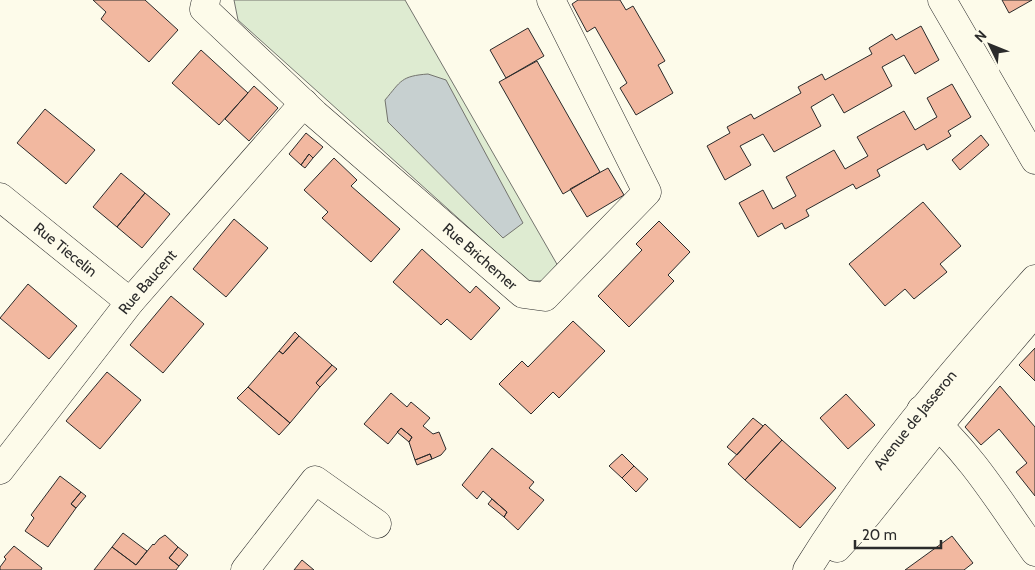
<svg xmlns="http://www.w3.org/2000/svg" width="1035" height="570" font-family="Cabin,sans-serif">
	<rect width="100%" height="100%" fill="#fdfbea"/>
	<path fill="#deebd1" stroke="#74746e" d="M234,0H405L558,266L543,281H528L238,20Z"/>
	<path fill="#c7d0d0" stroke="#74746e" d="M428,74L446,80L523,223L503,238L388,122L385,100C401,81 401,76 428,74Z"/>
	<path fill="#f2b8a0" stroke="#2b2b2b" d="M93,0H145L178,30L149,62L101,19L106,12Z
		M578,0H620L626,10L633,6L665,61L658,65L673,93L636,115L620,88L627,83L595,27L587,32L572,4Z
		M1002,0H1032L1009,13Z
		M921,26L939,60L915,74L904,55L882,67L892,86L844,113L833,94L811,107L821,126L774,152L763,134L740,146L751,165L725,180L707,146L730,133L727,127L751,114L754,119L801,93L798,87L822,74L825,80L872,54L869,48L892,34L896,40Z
		M528,28L544,56L506,78L490,50Z
		M201,50L248,93L219,125L172,83Z
		M537,61L600,172L563,194L499,82Z
		M952,84L971,117L948,131L951,136L927,150L924,144L877,170L880,176L856,189L853,184L806,210L809,216L785,229L782,223L758,237L739,203L763,190L773,209L796,196L786,177L834,150L845,169L868,156L857,137L904,111L915,130L937,117L927,98Z
		M254,86L278,108L249,141L225,119Z
		M45,109L95,150L66,184L17,143Z
		M306,133L323,147L313,158L309,154L301,165L289,154Z
		M981,135L989,145L960,170L952,160Z
		M309,154L313,158L305,168L301,165Z
		M334,158L357,180L351,186L400,229L371,262L322,218L328,212L304,190Z
		M608,168L624,195L587,217L570,189Z
		M121,173L145,193L117,227L93,207Z
		M145,193L170,214L142,248L117,227Z
		M923,202L961,246L940,264L947,272L914,299L905,289L885,306L849,264Z
		M234,219L268,248L226,297L193,269Z
		M659,221L690,252L668,275L674,281L629,327L598,296L642,250L636,244Z
		M422,249L470,293L476,286L500,308L471,340L447,319L441,325L393,282Z
		M28,284L77,326L49,359L0,318Z
		M171,296L204,324L163,373L130,345Z
		M573,321L605,351L559,398L553,392L531,414L499,384L522,361L528,367Z
		M295,332L299,336L283,354L279,351Z
		M299,336L332,365L316,383L320,387L290,423L248,387L279,351L283,354Z
		M1035,348V381L1019,365Z
		M332,365L337,369L320,387L316,383Z
		M107,372L141,400L100,449L66,421Z
		M1000,386L1035,427V496L1016,472L1027,463L999,429L981,445L965,427Z
		M248,387L290,423L279,435L237,398Z
		M391,393L407,407L411,402L430,418L423,426L433,434L439,432L446,449L441,455L432,459L430,454L415,460L409,442L412,437L401,428L388,444L364,424Z
		M846,394L875,425L848,449L820,418Z
		M753,418L763,426L737,455L727,447Z
		M765,424L782,440L745,480L728,464Z
		M401,428L412,437L409,442L397,432Z
		M782,440L836,488L800,528L745,480Z
		M492,448L534,482L529,488L544,500L518,530L504,517L507,512L483,491L477,499L462,485Z
		M430,454L432,459L417,465L415,460Z
		M622,454L634,466L622,478L609,466Z
		M634,466L648,479L636,492L622,478Z
		M60,476L81,492L71,504L76,508L48,547L25,531L34,518L31,515Z
		M81,492L86,496L76,508L71,504Z
		M492,499L507,512L504,517L488,504Z
		M123,533L147,551L136,565L112,547Z
		M165,535L178,547L169,558L179,566L176,570H94L112,547L136,565L153,544L154,545L159,539Z
		M952,536L973,563L964,570H905Z
		M14,546L42,568L41,570H0V567L6,559L4,557Z
		M178,547L188,555L179,566L169,558Z
		M302,560L314,570H294Z"/>
	<g fill="none" stroke-linecap="round" stroke-linejoin="round">
		<defs>
			<g id="minor">
				<path id="s1" d="M206,0L204,9L315,114L523,294L545,297L647,192L551,0"/>
				<path d="M942,0L1035,160"/>
				<path id="s2" d="M0,197L130,302"/>
				<path d="M921,410C968,449 1000,502 1035,552"/>
				<path id="s3" d="M0,470L130,302L304,103"/>
				<path d="M245,570L315,480L377,524"/>
			</g>
			<g id="major">
				<path d="M837,548L867,515L939,425L1035,312"/>
				<path id="s4" d="M807,570C872,465 953,371 1035,279"/>
			</g>
		</defs>
		<use href="#minor" stroke="#2b2b2b" stroke-width="29"/>
		<use href="#major" stroke="#2b2b2b" stroke-width="29"/>
		<use href="#minor" stroke="#fdfbea" stroke-width="28"/>
		<use href="#major" stroke="#fdfbea" stroke-width="28"/>
	</g>
	<g text-anchor="middle" stroke-width="4" stroke-linejoin="round" paint-order="stroke">
		<g font-size="15" fill="#2b2b2b" stroke="#fdfbea">
			<text dy="5" stroke="none"><textPath href="#s2" startOffset="84">Rue Tiecelin</textPath></text>
			<text dy="5" stroke="none"><textPath href="#s1" startOffset="380">Rue Brichemer</textPath></text>
			<text dy="5" stroke="none"><textPath href="#s3" startOffset="239">Rue Baucent</textPath></text>
			<text dy="5" stroke="none"><textPath href="#s4" startOffset="185">Avenue de Jasseron</textPath></text>
		</g>
	</g>
	<g transform="translate(990 45) rotate(313)" stroke="#fdfbea" stroke-width="4" paint-order="stroke">
	<path d="M0-4L9 19L0 12L-9 19Z" fill="#2b2b2b"/>
	<text y="-8" font-size="14" font-weight="bold" text-anchor="middle" fill="#2b2b2b">N</text>
	</g>
	<path d="M855 540v8h86v-8" fill="none" stroke="#2b2b2b" stroke-width="2.5"/>
	<text x="862" y="540" font-size="15" fill="#2b2b2b" stroke="#fdfbea" stroke-width="4" paint-order="stroke">20 m</text>
</svg>
